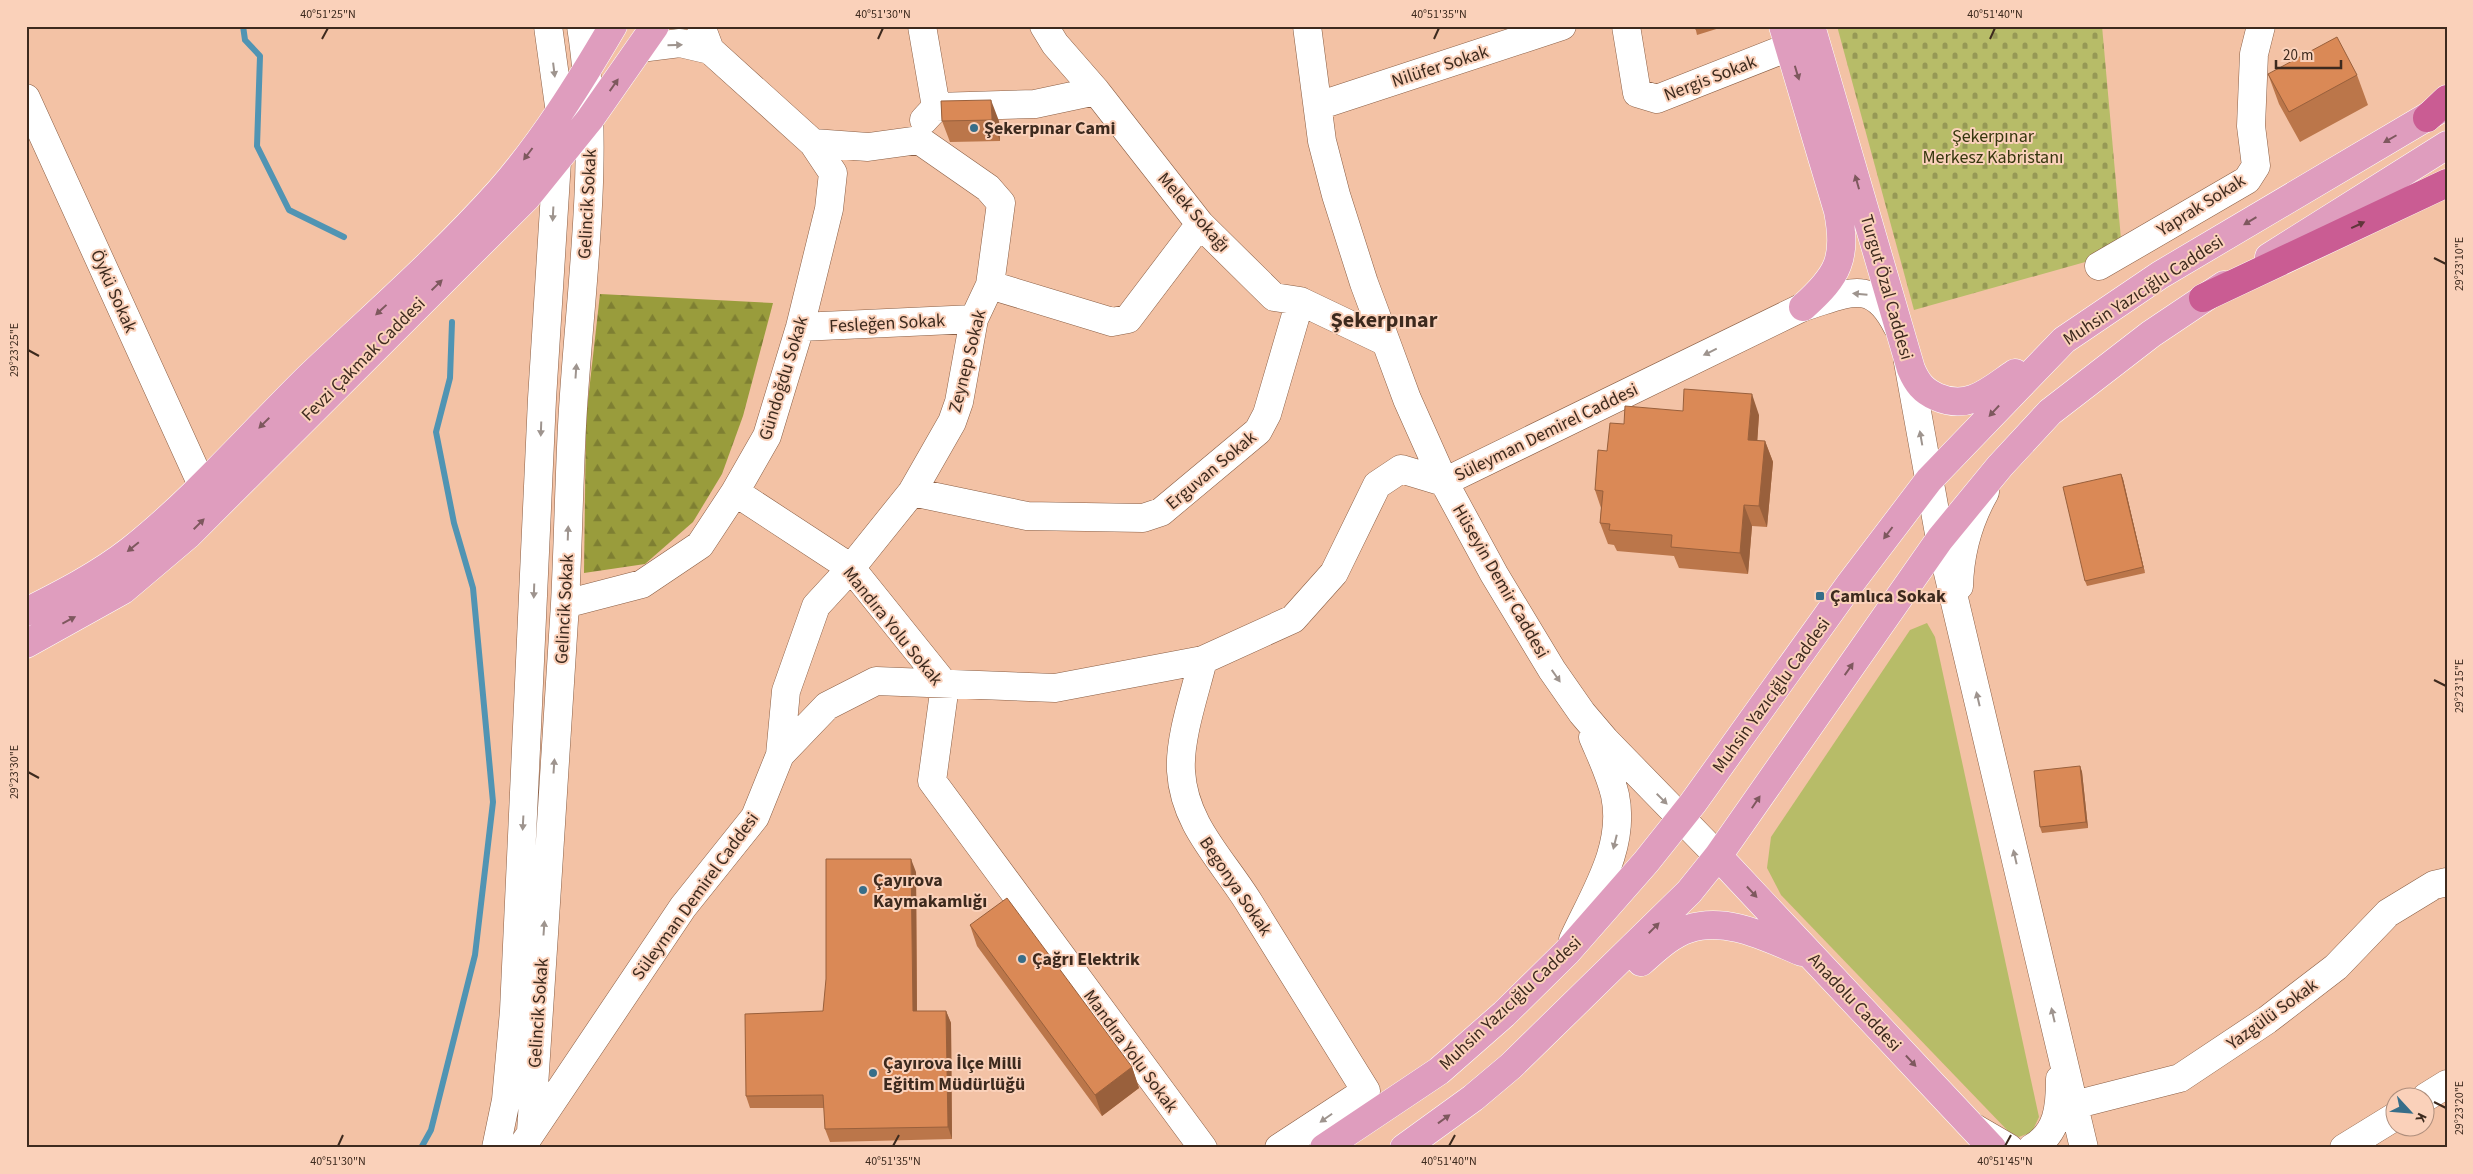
<svg xmlns="http://www.w3.org/2000/svg" width="2473" height="1174" font-family="'Source Sans 3',sans-serif">
	<defs>
		<pattern id="forest-firs" width="22" height="20" patternUnits="userSpaceOnUse" patternTransform="scale(1.25)"><rect width="22" height="20" fill="#999c3c"/><path d="M5 1l3.5 6h-7zM16 11l3.5 6h-7z" fill="#7e7f32"/></pattern>
		<pattern id="cemetery-stones" width="16" height="16" patternUnits="userSpaceOnUse" patternTransform="scale(1.25)"><rect width="16" height="16" fill="#b7bc68"/><path d="M2 7V4a2 2 0 0 1 4 0v3zM10 15v-3a2 2 0 0 1 4 0v3z" fill="#969955"/></pattern>
	</defs>
	<rect width="100%" height="100%" fill="#f3c2a5"/>
	<path fill="#b7bc68" d="M1927,623L1935,637L2039,1117L2032,1132L2019,1137L2008,1131L1781,895L1767,868L1771,837L1910,630Z"/>
	<path fill="url(#forest-firs)" d="M600,294L773,303L743,416L722,474L693,522L645,564L584,573L586,418Z"/>
	<path fill="url(#cemetery-stones)" d="M1837,26H2102L2121,239L2103,257L1914,310Z"/>
	<g fill="none" stroke-linecap="round" stroke-linejoin="round">
		<path stroke="#5094b3" stroke-width="6" d="M243,26L245,40L260,56L257,146L289,210L344,237
			M421,1148L431,1130L475,955L493,802L473,588L454,523L436,432L450,378L452,322"/>
		<defs>
			<path id="minor" d="M922,26L936,107L924,120
				M1044,26L1055,44L1096,91L1200,224L1274,297L1300,301L1386,342
				M1307,26L1322,141L1336,195L1364,283L1386,342L1407,399L1444,482L1494,574L1552,670L1582,713L1605,740L1718,856
				M1626,26L1637,93L1657,99L1789,47
				M640,48L680,43L710,50
				M26,98L202,485
				M1318,106L1562,26
				M936,107L1035,104L1096,91
				M813,143L868,147L919,140
				M2099,266L2247,180L2256,166L2251,126L2254,54L2261,26
				M990,285L1112,322L1128,319L1200,224
				M800,327L974,319
				M1908,362L1940,539L2084,1148
				M735,492L851,568L945,685L932,781L1203,1148
				M912,492L1027,516L1143,518L1161,512L1258,431L1267,414L1300,301
				M1959,586C1960,551 1968,522 1985,492
				M565,604L642,584L700,545L735,492L767,436L800,327L829,209L833,173L813,143L710,50L701,26
				M1203,660C1195,693 1179,738 1181,771C1184,824 1221,858 1248,901C1287,964 1326,1027 1366,1091L1279,1148
				M780,755L786,691L816,606L851,568L912,492L952,422L959,402L974,319L990,285L1001,203L988,188L919,140
				M1573,940C1594,894 1626,847 1615,795C1610,774 1601,756 1593,737
				M2426,1097L2447,1084
				M2074,1105L2180,1078L2267,1020L2336,967L2388,913L2434,885L2447,882
				M1973,1127L2009,1148
				M531,1132C542,956 555,780 565,604C568,544 569,485 572,426C579,293 602,159 581,26
				M496,1148L506,1100L514,1011L542,399L560,113L548,26
				M521,1148L683,907L755,817L780,755L827,706L876,681L1055,688L1203,660L1293,619L1334,573L1377,485L1401,469L1444,482L1803,307C1847,294 1872,276 1897,326
				M2032,1148C2058,1133 2060,1107 2060,1079
				M2344,1148L2396,1116"/>
			<path id="major" d="M1783,26L1838,211C1847,258 1839,275 1803,307
				M1811,26L1911,369C1917,383 1923,391 1937,397C1969,411 1990,390 2015,373
				M2269,257L2447,145
				M26,612C62,594 99,575 131,550C194,500 251,434 309,377C373,316 440,258 499,192C543,142 579,84 613,26
				M26,644L123,590L188,535L527,197L590,119L655,26
				M1718,856L1992,1148
				M1641,962C1655,950 1670,935 1688,929C1727,916 1767,938 1802,952
				M1324,1148L1439,1071L1504,1014L1567,952L1646,862L1693,803L1850,584L1929,480L2064,340L2160,275L2447,105
				M1404,1148L1473,1098L1511,1066L1689,892L1718,856L1940,539L2000,466L2050,412L2151,334L2224,285"/>
			<path id="highway" d="M2427,118L2447,99
				M2203,298L2447,183"/>
		</defs>
		<use href="#minor" stroke="#8a5e44" stroke-width="29"/>
		<use href="#major" stroke="#fff" stroke-width="29"/>
		<use href="#highway" stroke="#fff" stroke-width="29"/>
		<use href="#minor" stroke="#fff" stroke-width="28"/>
		<use href="#major" stroke="#df9dbe" stroke-width="28"/>
		<use href="#highway" stroke="#ca5c93" stroke-width="28"/>
	</g>
	<path fill="#bb764a" d="M1695,26H1726L1697,35Z
		M2268,74L2357,75L2368,105L2300,142L2279,104Z
		M941,101L999,121L1000,141L950,142L942,121Z
		M1683,411L1759,415L1757,441H1765L1773,462L1767,527L1752,526L1748,574L1679,568L1674,556L1617,551L1614,545L1608,544L1600,523L1601,508L1595,490L1607,451L1624,424Z
		M2121,474L2123,479L2145,573L2087,586L2085,581Z
		M2080,766L2082,772L2088,828L2042,833L2040,827Z
		M916,872L917,1011H946L951,1023L952,1139L830,1142L825,1129L824,1108H750L746,1096L823,1011Z
		M970,925L1132,1067L1139,1088L1102,1116L977,946Z"/>
	<path fill="#99603c" d="M991,100L999,121L1000,141L992,120Z
		M1752,394L1759,415L1756,461L1748,440Z
		M1765,441L1773,462L1767,527L1759,506Z
		M2121,474L2123,479L2145,573L2143,567Z
		M1744,505L1752,526L1748,574L1740,553Z
		M2080,766L2082,772L2088,828L2086,822Z
		M911,859L916,872L917,1024L913,1011Z
		M946,1011L951,1023L952,1139L948,1127Z
		M1132,1067L1139,1088L1102,1116L1095,1095Z"/>
	<path fill="#da8956" stroke="#99603c" d="M1695,26H1705L1695,29Z
		M2337,37L2357,75L2289,112L2268,74Z
		M991,100L992,120L942,121L941,101Z
		M1684,389L1752,394L1748,440L1765,441L1759,506L1744,505L1740,553L1671,547L1672,535L1609,530L1610,524L1600,523L1603,491L1595,490L1598,450L1607,451L1610,423L1624,424L1625,406L1683,411Z
		M2121,474L2143,567L2085,581L2063,487Z
		M2080,766L2086,822L2040,827L2034,771Z
		M826,859H911L913,1011H946L948,1127L825,1129L823,1095L746,1096L745,1014L823,1011L826,979Z
		M1007,898L1132,1067L1095,1095L970,925Z"/>
	<defs><path id="oneway-solid" d="M-6-.8H1V-3.2L6.5 0L1 3.2V.8H-6Z" transform="scale(1.25)"/></defs>
	<g fill="#9e948e">
		<use href="#oneway-solid" transform="translate(675 45) rotate(-2)"/>
		<use href="#oneway-solid" transform="translate(554 70) rotate(83)"/>
		<use href="#oneway-solid" transform="translate(553 214) rotate(93)"/>
		<use href="#oneway-solid" transform="translate(1860 294) rotate(-175)"/>
		<use href="#oneway-solid" transform="translate(1710 352) rotate(154)"/>
		<use href="#oneway-solid" transform="translate(576 371) rotate(-86)"/>
		<use href="#oneway-solid" transform="translate(541 429) rotate(92)"/>
		<use href="#oneway-solid" transform="translate(1921 438) rotate(-100)"/>
		<use href="#oneway-solid" transform="translate(568 533) rotate(-88)"/>
		<use href="#oneway-solid" transform="translate(534 591) rotate(92)"/>
		<use href="#oneway-solid" transform="translate(1556 676) rotate(55)"/>
		<use href="#oneway-solid" transform="translate(1978 699) rotate(-103)"/>
		<use href="#oneway-solid" transform="translate(554 766) rotate(-86)"/>
		<use href="#oneway-solid" transform="translate(1662 799) rotate(45)"/>
		<use href="#oneway-solid" transform="translate(523 823) rotate(93)"/>
		<use href="#oneway-solid" transform="translate(1615 842) rotate(104)"/>
		<use href="#oneway-solid" transform="translate(2015 857) rotate(-103)"/>
		<use href="#oneway-solid" transform="translate(544 928) rotate(-86)"/>
		<use href="#oneway-solid" transform="translate(2053 1015) rotate(-103)"/>
		<use href="#oneway-solid" transform="translate(1326 1118) rotate(145)"/>
	</g>
	<g fill="#7e585e">
		<use href="#oneway-solid" transform="translate(1797 73) rotate(73)"/>
		<use href="#oneway-solid" transform="translate(614 85) rotate(-55)"/>
		<use href="#oneway-solid" transform="translate(2390 139) rotate(150)"/>
		<use href="#oneway-solid" transform="translate(528 154) rotate(127)"/>
		<use href="#oneway-solid" transform="translate(1857 182) rotate(-106)"/>
		<use href="#oneway-solid" transform="translate(2250 221) rotate(149)"/>
		<use href="#oneway-solid" transform="translate(437 285) rotate(-44)"/>
		<use href="#oneway-solid" transform="translate(381 310) rotate(137)"/>
		<use href="#oneway-solid" transform="translate(1994 411) rotate(133)"/>
		<use href="#oneway-solid" transform="translate(264 423) rotate(135)"/>
		<use href="#oneway-solid" transform="translate(199 524) rotate(-45)"/>
		<use href="#oneway-solid" transform="translate(1888 533) rotate(127)"/>
		<use href="#oneway-solid" transform="translate(133 547) rotate(141)"/>
		<use href="#oneway-solid" transform="translate(69 620) rotate(-28)"/>
		<use href="#oneway-solid" transform="translate(1849 669) rotate(-55)"/>
		<use href="#oneway-solid" transform="translate(1756 802) rotate(-56)"/>
		<use href="#oneway-solid" transform="translate(1752 892) rotate(47)"/>
		<use href="#oneway-solid" transform="translate(1654 928) rotate(-45)"/>
		<use href="#oneway-solid" transform="translate(1911 1061) rotate(47)"/>
		<use href="#oneway-solid" transform="translate(1444 1119) rotate(-36)"/>
	</g>
	<use fill="#60363b" href="#oneway-solid" transform="translate(2358 225) rotate(-25)"/>
	<path fill="none" stroke="#3d2a1e" stroke-width="2" d="M322,39L328,28M878,39L883,28M1434,39L1439,28M1990,39L1995,28M2434,258L2446,264M28,350L39,356M2434,680L2446,686M28,772L39,778M2434,1102L2446,1108M338,1146L343,1135M893,1146L899,1135M1449,1146L1455,1135M2005,1146L2011,1135"/>
	<g fill="#376e89" stroke="#fad1ba" stroke-width="2">
		<circle cx="974" cy="128" r="5"/>
		<rect x="1815" y="591" width="10" height="10" rx="2.5"/>
		<circle cx="863" cy="890" r="5"/>
		<circle cx="1022" cy="959" r="5"/>
		<circle cx="873" cy="1073" r="5"/>
	</g>
	<g text-anchor="middle" stroke-width="4" stroke-linejoin="round" paint-order="stroke">
		<g font-size="18" fill="#3d2a1e" stroke="#fad1ba">
			<text transform="translate(1440 66) rotate(-18)" y="6">Nilüfer Sokak</text>
			<text transform="translate(1710 78) rotate(-21)" y="6">Nergis Sokak</text>
			<text transform="translate(587 204) rotate(-87)" y="6">Gelincik Sokak</text>
			<text transform="translate(2201 205) rotate(-32)" y="6">Yaprak Sokak</text>
			<text transform="translate(1194 212) rotate(49)" y="6">Melek Sokağı</text>
			<text transform="translate(1887 287) rotate(74)" y="6">Turgut Özal Caddesi</text>
			<text transform="translate(2143 290) rotate(-33)" y="6">Muhsin Yazıcığlu Caddesi</text>
			<text transform="translate(114 291) rotate(66)" y="6">Öykü Sokak</text>
			<text transform="translate(887 323) rotate(-3)" y="6">Fesleğen Sokak</text>
			<text transform="translate(363 359) rotate(-45)" y="6">Fevzi Çakmak Caddesi</text>
			<text transform="translate(967 361) rotate(-76)" y="6">Zeynep Sokak</text>
			<text transform="translate(783 378) rotate(-73)" y="6">Gündoğdu Sokak</text>
			<text transform="translate(1546 432) rotate(-26)" y="6">Süleyman Demirel Caddesi</text>
			<text transform="translate(1211 470) rotate(-40)" y="6">Erguvan Sokak</text>
			<text transform="translate(1501 581) rotate(60)" y="6">Hüseyin Demir Caddesi</text>
			<text transform="translate(564 609) rotate(-87)" y="6">Gelincik Sokak</text>
			<text transform="translate(893 626) rotate(51)" y="6">Mandıra Yolu Sokak</text>
			<text transform="translate(1771 695) rotate(-54)" y="6">Muhsin Yazıcığlu Caddesi</text>
			<text transform="translate(1236 886) rotate(56)" y="6">Begonya Sokak</text>
			<text transform="translate(695 896) rotate(-54)" y="6">Süleyman Demirel Caddesi</text>
			<text transform="translate(1855 1002) rotate(47)" y="6">Anadolu Caddesi</text>
			<text transform="translate(1510 1003) rotate(-43)" y="6">Muhsin Yazıcığlu Caddesi</text>
			<text transform="translate(538 1013) rotate(-86)" y="6">Gelincik Sokak</text>
			<text transform="translate(2272 1014) rotate(-36)" y="6">Yazgülü Sokak</text>
			<text transform="translate(1131 1051) rotate(54)" y="6">Mandıra Yolu Sokak</text>
		</g>
		<g font-size="18" font-weight="bold" fill="#3d2a1e" stroke="#fad1ba" text-anchor="start">
			<text x="984" y="134">Şekerpınar Cami</text>
			<text x="1830" y="602">Çamlıca Sokak</text>
			<text x="873" y="886">Çayırova<tspan x="873" dy="21">Kaymakamlığı</tspan></text>
			<text x="1032" y="965">Çağrı Elektrik</text>
			<text x="883" y="1069">Çayırova İlçe Milli<tspan x="883" dy="21">Eğitim Müdürlüğü</tspan></text>
		</g>
		<g font-size="18" fill="#35360d" stroke="#fad1ba">
			<text x="1993" y="142">Şekerpınar<tspan x="1993" dy="21">Merkesz Kabristanı</tspan></text>
		</g>
		<g font-size="22" font-weight="bold" fill="#3d2a1e" stroke="#fad1ba">
			<text x="1384" y="327">Şekerpınar</text>
		</g>
	</g>
	<rect width="2473" height="1174" fill="none" stroke="#fad1ba" stroke-width="55"/>
	<g transform="translate(2410 1112) rotate(116)"><circle r="24" fill="#fad1ba" stroke="#ae8e7c"/>
	<path d="M0-4L9 19L0 12L-9 19Z" fill="#376e89"/>
	<text y="-8" font-size="14" font-weight="bold" text-anchor="middle" fill="#3d2a1e">K</text>
	</g>
	<path d="M2276 60v8h65v-8" fill="none" stroke="#3d2a1e" stroke-width="2.5"/>
	<text x="2283" y="60" font-size="15" fill="#3d2a1e" stroke="#fad1ba" stroke-width="4" paint-order="stroke">20 m</text>
	<rect x="28" y="28" width="2418" height="1118" fill="none" stroke="#3d2a1e" stroke-width="2"/>
	<g font-size="12" text-anchor="middle" fill="#3d2a1e">
		<text x="328" y="18">40°51'25"N</text>
		<text x="883" y="18">40°51'30"N</text>
		<text x="1439" y="18">40°51'35"N</text>
		<text x="1995" y="18">40°51'40"N</text>
		<text transform="translate(2459 264) rotate(-90)" y="4">29°23'10"E</text>
		<text transform="translate(14 350) rotate(-90)" y="4">29°23'25"E</text>
		<text transform="translate(2459 686) rotate(-90)" y="4">29°23'15"E</text>
		<text transform="translate(14 772) rotate(-90)" y="4">29°23'30"E</text>
		<text transform="translate(2459 1108) rotate(-90)" y="4">29°23'20"E</text>
		<text x="338" y="1165">40°51'30"N</text>
		<text x="893" y="1165">40°51'35"N</text>
		<text x="1449" y="1165">40°51'40"N</text>
		<text x="2005" y="1165">40°51'45"N</text>
	</g>
</svg>
